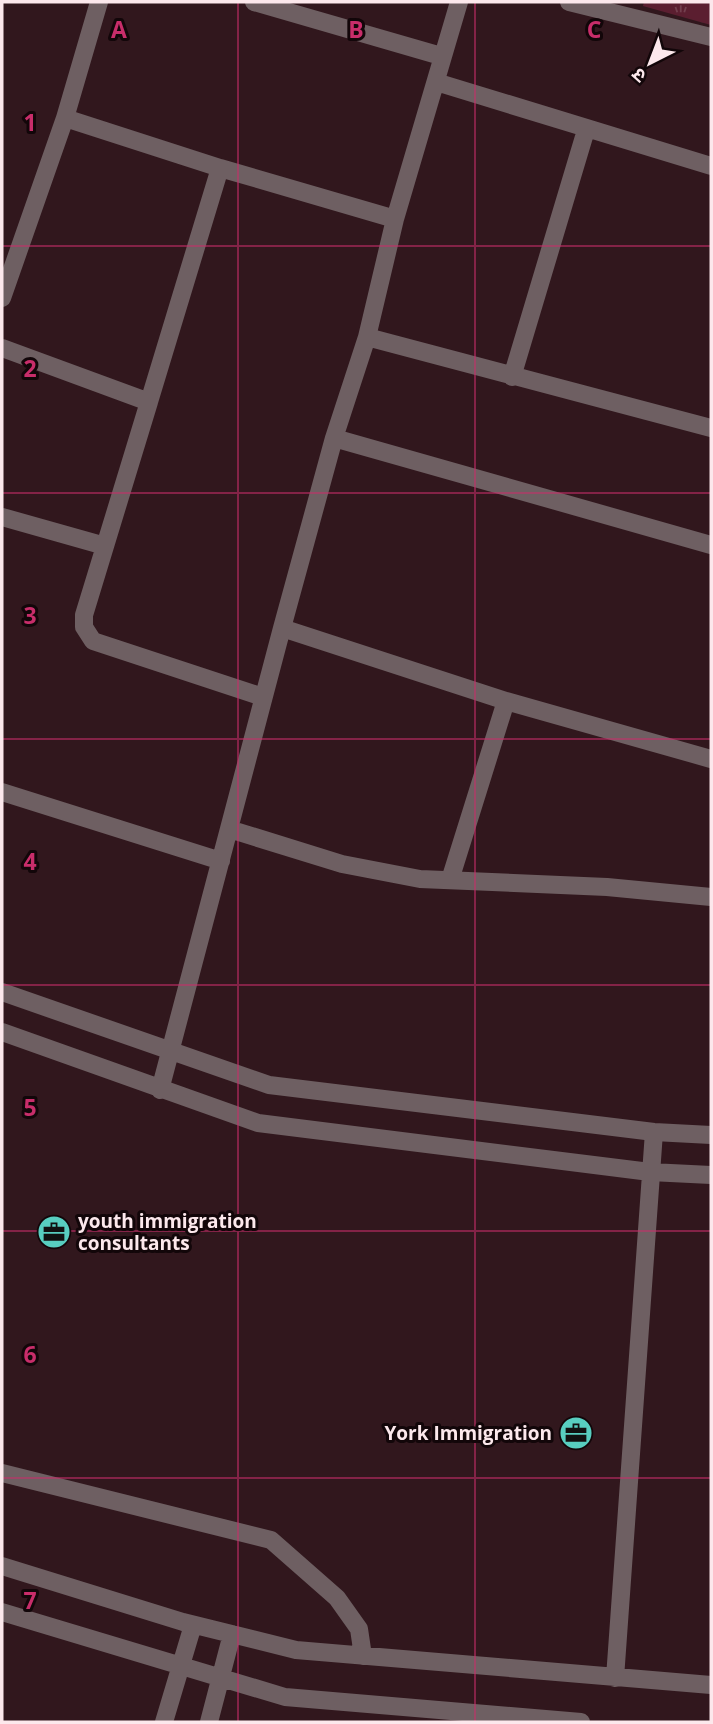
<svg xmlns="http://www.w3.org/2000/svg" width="713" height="1724" font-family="'Open Sans','Noto Sans Devanagari',sans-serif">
	<defs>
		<pattern id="park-tufts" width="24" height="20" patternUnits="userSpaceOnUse" patternTransform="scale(1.75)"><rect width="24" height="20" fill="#5b1e30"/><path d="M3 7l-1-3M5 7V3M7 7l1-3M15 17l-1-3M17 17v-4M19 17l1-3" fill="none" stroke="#733f4e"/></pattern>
	</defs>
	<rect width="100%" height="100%" fill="#31171d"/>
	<path fill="url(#park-tufts)" d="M644,2H711V25L643,6Z"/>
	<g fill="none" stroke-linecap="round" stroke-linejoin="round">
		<path stroke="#6e5f62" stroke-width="18" d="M99,2L65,118L220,168L395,219
			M254,2L441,56
			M569,2L711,37
			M436,82L711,166
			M2,298L65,118
			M367,337L711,428
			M2,348L149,402L220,168
			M512,377L586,130
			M149,402L84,615V627L93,641L263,697
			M334,438L711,545
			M2,517L105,546
			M282,628L506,701L711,759
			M2,792L221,861
			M229,829L342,864L420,879L607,887L711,897
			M450,880L506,701
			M2,992L269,1085L654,1132L711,1135
			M2,1032L258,1123L650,1172L711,1175
			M160,1090L282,628L334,438L367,337L395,219L459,2
			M2,1473L271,1540L337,1598L359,1629L363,1656
			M2,1566L183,1622L296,1650L711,1685
			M2,1612L285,1697L581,1722
			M615,1678L654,1132
			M164,1722L193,1625
			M209,1722L232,1634"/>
	</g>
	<path fill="none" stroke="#c82d6a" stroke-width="2" stroke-opacity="0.55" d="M238,2V1722M475,2V1722M2,246H711M2,493H711M2,739H711M2,985H711M2,1231H711M2,1478H711"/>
	<defs>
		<symbol id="office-disc" viewBox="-11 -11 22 22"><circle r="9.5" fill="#58cec0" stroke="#120609"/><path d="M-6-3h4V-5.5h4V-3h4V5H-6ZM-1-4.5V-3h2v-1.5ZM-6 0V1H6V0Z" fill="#111"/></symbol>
	</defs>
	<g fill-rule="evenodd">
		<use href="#office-disc" x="35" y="1213" width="38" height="38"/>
		<use href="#office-disc" x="557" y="1414" width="38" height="38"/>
	</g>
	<g text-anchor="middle" stroke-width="6" stroke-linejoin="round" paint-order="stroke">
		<g font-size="19" font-weight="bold" fill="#fce8ec" stroke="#120609" text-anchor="start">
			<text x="78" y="1228">youth immigration<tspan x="78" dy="22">consultants</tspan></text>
			<text x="552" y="1440" text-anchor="end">York Immigration</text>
		</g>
	</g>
	<g font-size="23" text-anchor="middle" font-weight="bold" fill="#c82d6a" stroke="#120609" stroke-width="6" stroke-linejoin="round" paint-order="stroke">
		<text x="119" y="38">A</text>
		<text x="356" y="38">B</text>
		<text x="594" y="38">C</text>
		<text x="30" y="131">1</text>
		<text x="30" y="377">2</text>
		<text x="30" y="624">3</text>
		<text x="30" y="870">4</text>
		<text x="30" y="1116">5</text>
		<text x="30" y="1363">6</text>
		<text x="30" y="1609">7</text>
	</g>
	<rect width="713" height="1724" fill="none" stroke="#fce8ec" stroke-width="7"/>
	<g transform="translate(650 63) rotate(222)" stroke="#120609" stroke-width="5" paint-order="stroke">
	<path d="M0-5L12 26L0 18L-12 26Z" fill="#fce8ec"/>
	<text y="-10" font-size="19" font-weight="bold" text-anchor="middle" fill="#fce8ec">उ</text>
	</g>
</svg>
